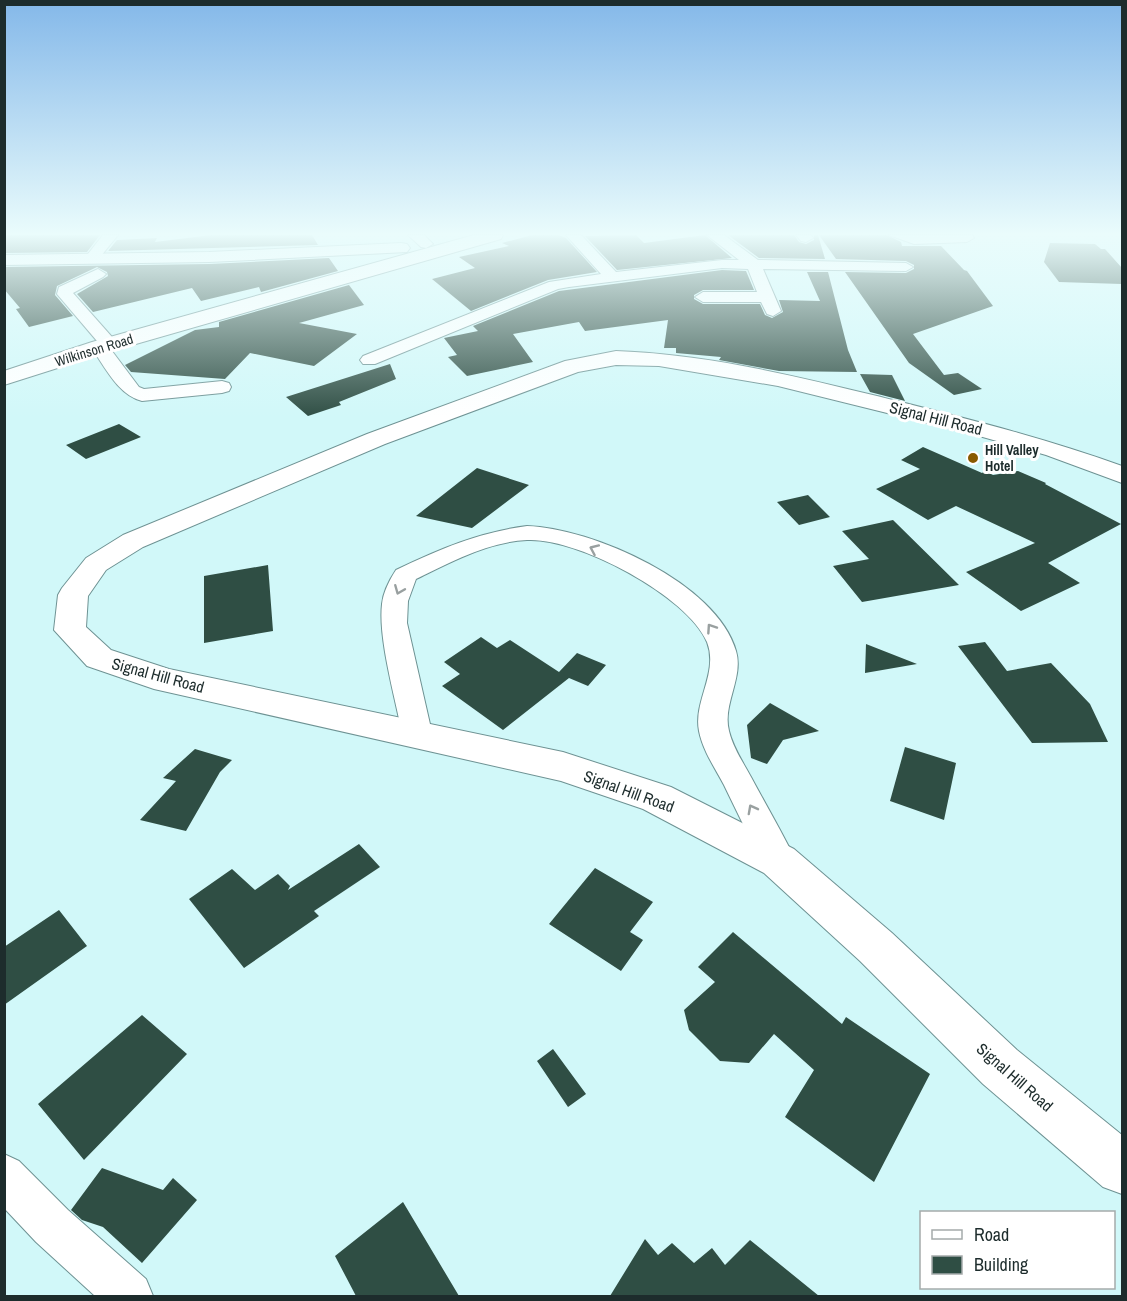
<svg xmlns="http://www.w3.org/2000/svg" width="1127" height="1301" font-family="'Archivo Narrow',sans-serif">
	<rect width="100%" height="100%" fill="#d1f8f9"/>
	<path fill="#2f4e44" d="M4,235H100L87,252L4,253Z
		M211,235H312L318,245L108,251L117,240L157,238L155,242Z
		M532,235H559L566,238L597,272L548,280L471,311L432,279L475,268L459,257L509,246L502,243Z
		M636,235L644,243L705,235L732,258L617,270L585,236Z
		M728,235H794L799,242L806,244L814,240V235H818L825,259L759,258Z
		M819,235H887L901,242L902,246H941L964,270L967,271L993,306L913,334L944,375L958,373L982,389L954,395L909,363L845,272L906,273L914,269V265L906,261L836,259Z
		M1050,243L1095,244L1101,249H1105L1122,268V284L1059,282L1044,262Z
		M329,258L338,271L261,292L259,287L201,301L192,288L93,312L77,294L108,276L107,272L97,267L57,286L55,295L73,316L29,327L16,309L20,308L4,289V267L209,264Z
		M722,270L746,271L754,290H703L694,295V299L703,304H760L765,315L772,318L783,312L779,300L820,301L807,272H828L848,350L857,372L779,371L719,360L721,357L676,353V348H664L668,320L585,331L579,322L513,334L533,362L467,376L448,357L457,355L444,338L478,331L473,326L559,291Z
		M349,285L364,305L299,323L357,334L314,366L250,353L225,379L131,372L125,365L195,330L219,327V322Z
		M390,364L396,379L339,402L341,405L308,416L286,397Z
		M860,374L892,375L905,401L870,392Z
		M119,424L141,437L86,459L66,445Z
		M923,447L982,473L985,471L993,475L1018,471L1046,483L1045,484L1121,524L1048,563L1080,583L1021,611L966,572L1035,543L956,506L928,520L876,489L920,469L901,460Z
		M477,468L529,485L472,528L416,516Z
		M808,495L830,517L799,525L777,502Z
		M893,520L959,585L862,602L833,566L869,559L842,531Z
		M268,565L273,631L204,643V576Z
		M481,637L497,648L510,640L559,672L577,653L606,665L588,686L569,678L503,730L442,686L460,674L444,662Z
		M985,642L1007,671L1051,663L1090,704L1108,742L1032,743L958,646Z
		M866,644L917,664L865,673Z
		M770,703L819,731L783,740L767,764L751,758L747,725Z
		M905,747L956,763L944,820L890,801Z
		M195,749L232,760L220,772L186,831L140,820L176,781L163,778Z
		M359,844L380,867L314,911L319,916L244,968L189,899L232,869L255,890L278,874L290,886L288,890Z
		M595,868L653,902L630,932L643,940L621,971L549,924Z
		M59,910L87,946L4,1005V947Z
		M733,932L842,1024L846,1017L930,1074L874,1182L785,1117L814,1070L774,1034L749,1063L720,1061L689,1030L684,1010L715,982L698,967Z
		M142,1015L187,1054L84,1160L38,1104Z
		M553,1049L586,1094L568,1107L537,1061Z
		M102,1168L163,1190L173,1178L197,1200L142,1263L103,1227L82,1220L71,1210Z
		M403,1202L459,1296H356L335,1256Z
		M645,1239L658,1255L672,1243L694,1263L712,1248L725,1265L750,1240L819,1296H610Z"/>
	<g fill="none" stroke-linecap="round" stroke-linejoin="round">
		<defs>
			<path id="minor" d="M103,235H118L96,262H86L84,259Z
				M408,235H424L433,244L426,248L421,247Z
				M566,235H581L616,272L722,260H739L707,235H724L758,260L906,263L913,267L906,271L763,269L781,311L773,316L767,314L761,302H703L695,297L703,292H757L748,269L722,268L569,287L558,289L375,364H363L360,360L363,356L549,282L601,274Z
				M796,235H811L813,238L806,242L801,241Z
				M889,235H972L974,238L967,242L914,244Z
				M98,269L106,274L103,277L73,293L112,337L109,341H97L57,294L59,287Z
				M100,342L106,343L139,387L144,389L222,381L229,383L231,387L229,391L222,393L142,401C118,395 105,367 91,347L94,343Z
				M527,526C592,528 717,583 736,651C744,678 722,704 729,731C733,748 743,762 751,777C766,805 782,832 796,861L791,871L779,875L767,871C752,843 738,814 724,785C715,768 703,751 699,731C693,701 719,673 707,642C687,595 576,537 527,540C487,542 451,562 416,579L408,601L407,623L432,733L427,741L417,744L407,741L402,733C395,697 378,638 382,604C383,593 390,579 396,570C439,549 480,532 527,526Z
				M4,1154L19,1161L68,1210L146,1279L153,1296H95L36,1242L4,1208Z"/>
			<path id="major" d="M474,235H503L501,239L108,352L4,385V371L92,342Z
				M401,243L407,244L410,248L407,252L209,262L4,265V255L209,252Z
				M616,351C704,354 791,375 877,396C960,417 1042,437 1122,466V483L1046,455L972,434L778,386L659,366L616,365L578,372L385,444L143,547L106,570L88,596L86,627L111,650L169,669L563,752L671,787L794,849L892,933L1017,1050L1122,1135V1194L1103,1187L983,1084L860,961L764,873L643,809L561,781L154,689L87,666L54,630L58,595L62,588L86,558L123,535L367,434L565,361Z"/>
		</defs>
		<use href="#minor" stroke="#6e9293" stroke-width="2"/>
		<use href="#major" stroke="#6e9293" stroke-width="2"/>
		<use href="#minor" fill="#fff" fill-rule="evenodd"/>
		<use href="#major" fill="#fff" fill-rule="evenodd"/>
	</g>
	<defs><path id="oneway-chevron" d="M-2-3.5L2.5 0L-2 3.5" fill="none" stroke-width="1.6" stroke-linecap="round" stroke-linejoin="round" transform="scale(1.5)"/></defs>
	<g stroke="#99a0a0">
		<use href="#oneway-chevron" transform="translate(594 549) rotate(-156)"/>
		<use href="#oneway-chevron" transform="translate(399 590) rotate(112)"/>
		<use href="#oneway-chevron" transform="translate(711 628) rotate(-124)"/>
		<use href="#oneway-chevron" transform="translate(752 809) rotate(-118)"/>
	</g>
	<linearGradient id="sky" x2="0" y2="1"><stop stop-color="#84b8e9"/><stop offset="0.56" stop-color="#eafcfc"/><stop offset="1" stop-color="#eafcfc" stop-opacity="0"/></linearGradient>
	<rect width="1127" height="418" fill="url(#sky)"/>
	<circle fill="#895a00" stroke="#fff" stroke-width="2" cx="973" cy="458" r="6"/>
	<g text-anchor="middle" stroke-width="6" stroke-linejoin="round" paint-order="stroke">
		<g font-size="14" fill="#1d2c2c" stroke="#fff">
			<text transform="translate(94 350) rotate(-17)" y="5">Wilkinson Road</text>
		</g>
		<g font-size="14" font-weight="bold" fill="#1d2c2c" stroke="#fff" text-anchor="start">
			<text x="985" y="455">Hill Valley<tspan x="985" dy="16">Hotel</tspan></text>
		</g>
		<g font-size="16" fill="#1d2c2c" stroke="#fff">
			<text transform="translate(936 418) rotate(14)" y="6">Signal Hill Road</text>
			<text transform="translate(158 675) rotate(15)" y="6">Signal Hill Road</text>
			<text transform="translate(629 791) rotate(20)" y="6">Signal Hill Road</text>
			<text transform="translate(1015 1077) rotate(41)" y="6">Signal Hill Road</text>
		</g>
	</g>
	<rect width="1127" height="1301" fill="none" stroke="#1d2c2c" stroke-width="12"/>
	<rect x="920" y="1211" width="195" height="78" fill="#ffffff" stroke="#a5abab" stroke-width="1.5"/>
	<rect x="932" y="1230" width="30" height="9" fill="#ffffff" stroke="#a5abab" stroke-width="1.5"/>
	<text x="974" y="1241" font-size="18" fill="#1d2c2c">Road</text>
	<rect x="932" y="1256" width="30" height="18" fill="#2f4e44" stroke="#a5abab" stroke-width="1.5"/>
	<text x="974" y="1271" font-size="18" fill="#1d2c2c">Building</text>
</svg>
